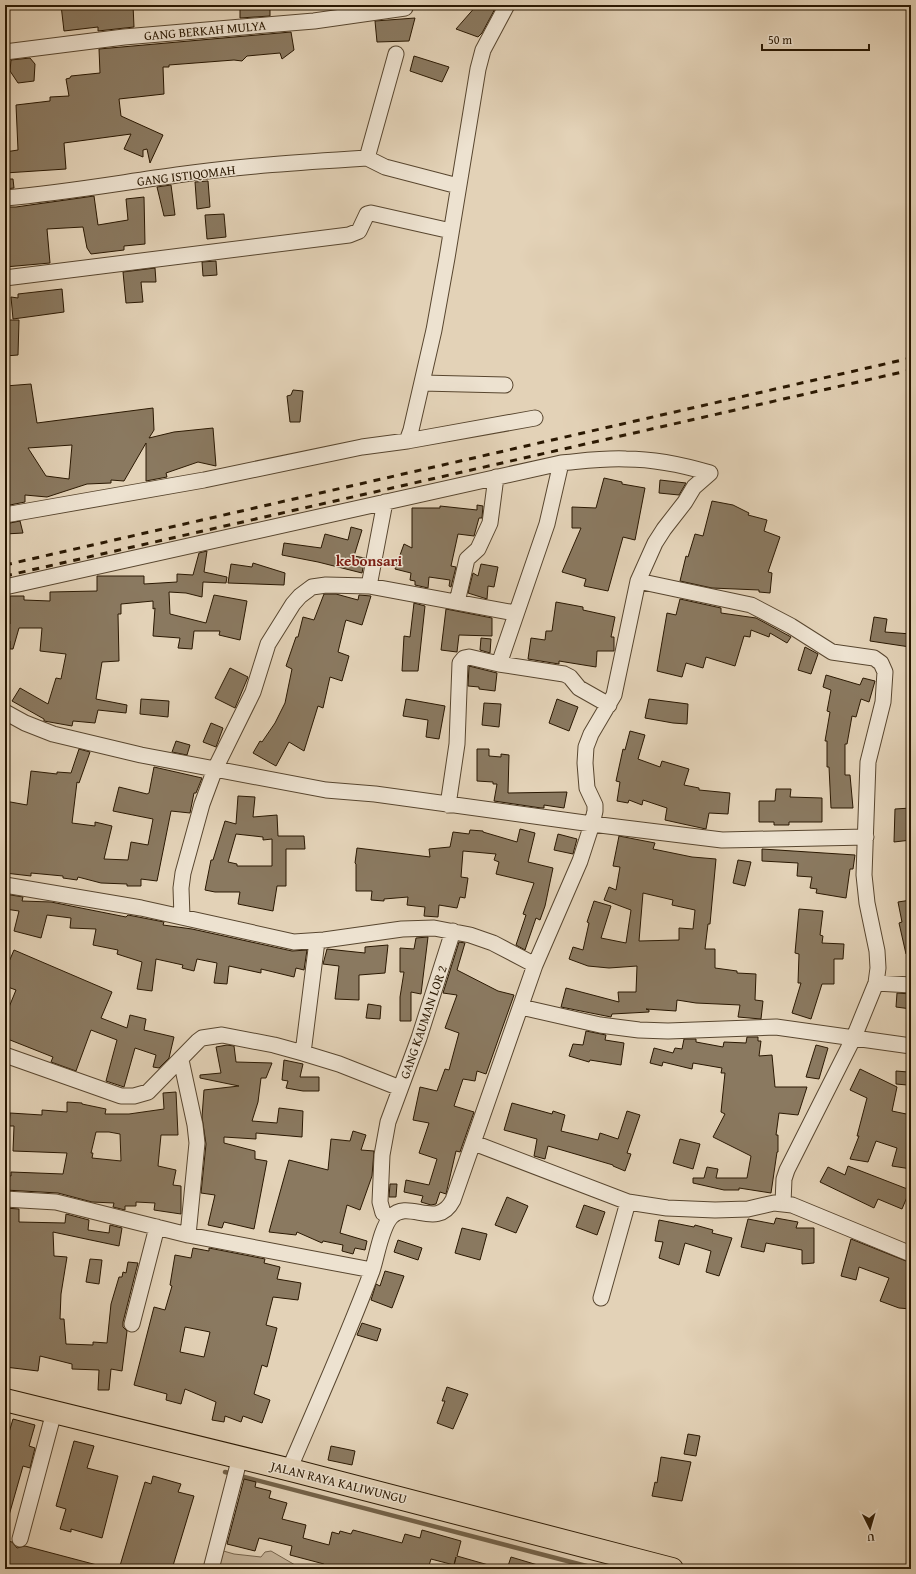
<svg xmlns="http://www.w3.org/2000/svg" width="916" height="1574" font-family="'Gentium Book Plus',serif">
	<rect width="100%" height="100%" fill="#e3d2b7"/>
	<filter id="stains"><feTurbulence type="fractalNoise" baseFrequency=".005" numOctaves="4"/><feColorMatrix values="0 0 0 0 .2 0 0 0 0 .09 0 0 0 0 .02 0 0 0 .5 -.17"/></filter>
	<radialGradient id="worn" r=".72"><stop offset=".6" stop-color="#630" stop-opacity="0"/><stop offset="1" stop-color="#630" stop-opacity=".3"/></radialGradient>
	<path fill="#c4b298" stroke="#77654d" d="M220,1550L234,1554L261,1557L265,1552L271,1551L302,1569H216Z"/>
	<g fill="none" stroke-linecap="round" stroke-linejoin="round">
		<path stroke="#736249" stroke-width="4.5" d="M225,1472L598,1569"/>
	</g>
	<path fill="#8a7960" stroke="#2a1802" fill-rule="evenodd" d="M61,5H133L134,27L98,31V27L64,31Z
		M240,5H270V16L240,18Z
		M477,5H497L482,33L478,37L456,29Z
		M415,18L409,41L377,42L375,21Z
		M291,32L294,50L282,59L280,53L247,56L242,61L234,60L169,65V67H163L164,94L119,99L121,116L163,135L150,163L147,149L143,150V157L124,149L131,134L64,143L66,169L5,173V152L18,150L16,105L50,101V97L69,96L66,79L70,78L71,76L100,73L99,49Z
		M414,56L449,67L442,82L410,71Z
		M30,58L35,64L34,81L18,83L10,71L11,60Z
		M5,179H13L14,188L5,189Z
		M208,181L210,207L197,209L195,182Z
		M171,185L175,215L164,216L157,187Z
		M94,196L98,225L128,220L126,199L144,197L145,244L124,246V250L91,254L87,248L83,227L47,229L50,263L5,267V207H16Z
		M224,214L226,237L207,239L205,215Z
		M216,261L217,275L203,276L202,262Z
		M155,268L156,282H141L143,302L126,303L123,272Z
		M62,289L64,312L13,319L11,297L18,298V294Z
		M5,320H19L18,355L5,356Z
		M31,384L37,423L153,408L154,430L149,438L174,432L213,428L216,466L198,462L166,473L167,477L146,481V443L124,481L111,480V483L87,484L47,497L25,495V502L5,506V386ZM72,445L69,479L46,476L28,448Z
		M293,390L303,391L300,422H290L287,396L291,395Z
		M604,478L622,482V484L645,488L635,540L623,537L608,591L584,586L586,579L562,572L581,528H572V507L596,508Z
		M660,480L686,483L679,495L659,493Z
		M712,501L733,505L749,513L748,515L767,520L764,531L780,537L768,572L772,573L770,593L759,592V590L712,588L680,581L686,556L688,557L695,534L703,536Z
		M477,505L483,506L482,518H479L474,536L458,534L451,566L456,567L451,587L449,586L450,580L429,577L428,588L415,585V581L410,580L411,573L395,569L404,544L412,548V508H440V506L477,510Z
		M20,521L23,533L5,534V524Z
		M351,527L362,530L354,556L365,558L362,573L318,562L282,555L284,543L321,548L325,534L348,540Z
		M207,551L204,572L227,577L226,583L203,582L202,597L186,593L169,592L170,614L206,623L214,595L247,601L240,640L219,635L220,631H194L192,649L178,648L180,638L153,636L155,608L153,609V601L121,604V614H118L119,661L102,662L96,699L127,705L126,713L98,710L95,723L73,721L72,726L44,721V719L12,701L20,688L48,704L56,678L61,679L66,654L40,651L42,628H19L13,649H10V641L5,640V622L10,624V596H24V600L50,601V592L97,591V576H144V584L177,582V574L193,575L199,553Z
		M253,563L285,573L284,585L228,583L231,564L252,567Z
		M481,564L498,567L494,587L488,586L487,599L468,593L473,573L478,576Z
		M324,594H336L358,600L359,595L371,596L362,625L346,620L345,623L338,652L349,656L342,681L330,677L323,708L318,706L304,751L289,742L276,766L253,753L260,741L262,742L275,723L285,703L292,669L286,666L296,637H298L303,617L314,620Z
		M680,599L721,608V613L756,618L791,637L787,643L770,633L769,637L751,630L750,637L744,636L735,666L706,657L703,668L686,663L682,677L657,671L667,613L676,615Z
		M556,602L583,607V610L615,617L611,637H614V651H597L596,667L559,661V664L528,659L531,638L545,640L546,631H552Z
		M414,603L425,606L418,671H402L404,636L410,637Z
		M446,609L492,618V636L459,635L457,652L441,650Z
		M874,617L887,619L885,632L911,634L910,647L870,641Z
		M481,638L491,639L490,653L480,650Z
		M805,647L818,654L811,674L798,670Z
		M469,666L497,673L495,691L479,689V687L468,686Z
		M230,668L248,677L235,708L215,698Z
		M826,675L860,685L863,678L875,681L869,702L861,699L856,717L852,716L847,744H845V775H850L853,808H831L829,767H827V741H825L830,712L827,711L831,690L823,687Z
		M141,699L169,701L168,717L140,714Z
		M406,699L445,706L439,739L426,737L428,720L403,716Z
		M557,699L578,707L569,731L549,723Z
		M649,699L688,704L687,724L673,723L645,718Z
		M484,703L501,704L499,727L482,725Z
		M211,723L223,728L216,747L203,742Z
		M630,731L645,735L638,759L660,767L662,761L689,769L684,785L699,788V790L730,793L728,814L709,813L706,829L665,820L667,808L643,800L642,805L629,800L628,803L617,801L620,782L616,781L623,749L625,750Z
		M176,741L190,745L187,755L172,752Z
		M79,749L90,752L79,783L77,782L72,823L95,826V822L112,826L104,859L128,860L131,842L148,845L153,819L113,811L119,787L147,794L149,793L154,767L202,778L196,793H194L190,813L171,811L157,881L141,879V886H127V884L101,883L78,877L77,880L63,878V876L31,873V876L5,873V801L27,805L31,771L57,774V772L71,773Z
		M477,749H489V756L501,757V754L509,755L508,793L567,792L564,808L544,805V808H541L494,801L497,784H493V782L477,781Z
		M776,789H791L790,797L822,798V822H789V825H774V822H759V801H775Z
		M238,796L255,797L253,817L277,815L278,836H304L305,849H286V886H277L273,911L238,904L240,892H215L205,890L211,860H213L225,821L236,824ZM236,834L263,837V840L272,839V866H237V864L228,862Z
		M911,808V840L894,842L895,809Z
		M520,829L535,833L528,862L553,868L545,906L540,920L536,918L525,950L516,945L526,915L523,914L534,883L496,874L499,862L494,860L496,854L463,851L461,877L468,878L465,898L460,897L457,908L439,905L438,917L424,916L425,907L407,905L408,897L384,899V901L371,900L372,891H356V864L355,863L357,848L430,857L429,849L450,847L453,832L469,834L470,830L483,831V832L517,842Z
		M558,834L577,839L573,854L554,850Z
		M619,836L655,843L653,849L692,857L716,859L710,924H708L705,949H715V968L737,971V973L756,974L755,1000L763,1001L761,1019L738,1017L740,1005L696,1003L677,1000L676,1011L646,1009L649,1010V1012L612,1014L611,1017L561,1007L566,988L619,1002L618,992H636L637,966L609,968L588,966L569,959L573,947L583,950L589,923L587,922L594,901L611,906L601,938L626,943L631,910L604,900L609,887L616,890L620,867L613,866ZM643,893L673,900L672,905L695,910L693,929L679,928V940L639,941Z
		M762,849L855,855L853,869H850L846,898L816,893L817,889L810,888L812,877L797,876L798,863L762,861Z
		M738,860L751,862L745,886L733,883Z
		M5,894L23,897L22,901L51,902L126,917L128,915L164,922L163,925L192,929L292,951L307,950L304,970L296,968L294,977L261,969V973L229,966L227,984L214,983L217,963L197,959L194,971L182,968L183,965L156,959L152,991L137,989L142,962L117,954L118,950L93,945L96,929L70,928L71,918L47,915L41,938L14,931L19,911L5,909Z
		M911,900V953L906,954L899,923L902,922L898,902Z
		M799,909L823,911L820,935L823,936L822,943L844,944L843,959H834V984H822L811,1019L792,1013L801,983H798L799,954L795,953Z
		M428,937L421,994L411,992V1021H400V997L404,972H400V948L414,949L416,938Z
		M459,942L465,943L457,970L498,991L514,995L486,1074L477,1071L475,1081L463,1079L454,1106L474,1112L460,1152L456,1151L446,1194L440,1192L436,1204L431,1205L421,1202L423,1196L404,1192L406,1180L429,1185L437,1159L419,1153L429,1123L413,1120L420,1087L437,1091L445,1069L449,1070L459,1033L445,1028L457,995L443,993Z
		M388,945L385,973L359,975V1000L335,999L339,966L323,964L327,949L365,953V947Z
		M14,950L112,992L101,1018L127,1028L130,1015L146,1019L144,1030L174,1037L169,1058L159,1068L153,1067L156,1055L135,1048L124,1087L106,1081L117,1040L91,1030L76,1071L51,1062L53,1057L5,1038V1017L16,990L5,986V971Z
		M897,993L911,994V1009L896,1007Z
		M368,1004L381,1006L380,1019L366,1018Z
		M586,1031L606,1035L605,1040L624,1043L621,1065L590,1060L589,1062L569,1056L573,1044L583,1045Z
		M747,1037H758V1041H761L759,1056L772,1055L775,1087H807L798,1115L779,1113L776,1135H778V1152H777L771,1193L739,1188V1190H724L693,1183V1178H704L707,1167L718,1169L716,1178H747L751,1156L713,1137L725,1114L721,1112L725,1073H721L722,1068L693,1063L692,1069L663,1062L662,1066L650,1063L654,1048L673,1053L675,1048L682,1049L684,1039H696V1042L723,1047L724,1042L746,1043Z
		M227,1045L234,1046L236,1062L272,1063L266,1078H261L258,1102L252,1121L277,1123L279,1108L303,1111L302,1137L256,1133V1139L224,1137V1143L255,1151V1159L267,1161L254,1229L224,1222L222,1228L208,1225L215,1195L201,1193L206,1144L202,1117L204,1090L239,1086L200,1078V1075L221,1073L216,1047Z
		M816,1045L828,1048L819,1079L806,1077Z
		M284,1060L303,1064L300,1077H319V1091H303L286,1088L288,1081L282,1080Z
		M860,1069L897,1087L892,1111L911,1115V1169L892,1166L897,1148L876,1141L868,1162L850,1159L859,1136H857L867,1098L850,1090Z
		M896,1071L908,1072L907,1085L896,1084Z
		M176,1092L178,1135H161L158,1166L176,1170L173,1185L181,1186V1214L154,1210L155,1203L136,1202V1206H125V1210L113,1207L114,1203L92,1202L58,1193L5,1190V1175L11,1176V1172L63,1174L67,1153L13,1151L14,1126H9L10,1113L42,1115V1110L67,1112V1102L82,1103V1104L106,1109L105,1114H129L164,1109L163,1093ZM96,1132H109L120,1134L121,1161L92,1158L93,1153H91Z
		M512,1103L552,1114L553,1111L565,1115L561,1131L598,1140L600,1133L618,1139L627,1111L640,1115L627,1153L631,1154L625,1171L613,1166V1165L548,1146L545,1159L534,1156L537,1139L504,1130Z
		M353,1131L366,1135L361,1150L374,1151L372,1176L360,1210L347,1205L340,1233L367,1241L365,1250L355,1248L353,1254L342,1251L343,1245L323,1241L322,1243L297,1232L296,1235L269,1232L289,1160L328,1170L331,1139L350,1141Z
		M680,1139L700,1144L693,1169L673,1163Z
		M848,1166L910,1190L902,1209L878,1199L874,1208L820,1182L828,1167L845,1175Z
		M390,1184H397L396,1197H389Z
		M507,1197L528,1206L516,1233L495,1225Z
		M584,1205L605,1212L597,1235L576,1227Z
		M5,1208L19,1209V1222L65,1223L66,1214L89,1220L88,1230L109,1233L110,1225L122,1228L119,1246L53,1232L54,1256L67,1257L61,1294L60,1319H64L66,1344L93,1345V1342L107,1343L111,1304L119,1277H122L123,1272L126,1273L128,1262L138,1263L123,1322V1327L127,1331L122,1371L111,1369L109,1390H98L99,1370L72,1369V1364L40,1356L38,1371L5,1367Z
		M776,1218L798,1222L796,1228H814V1263L802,1264V1250L766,1243L764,1252L741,1247L748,1219L774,1224Z
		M659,1220L694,1227L695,1225L713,1230L712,1233L732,1238L719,1276L706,1272L711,1251L685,1243L679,1265L659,1258L663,1242L655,1241Z
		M462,1228L487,1234L480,1260L455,1253Z
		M851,1239L911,1263V1309L899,1308L880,1301L889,1278L859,1267L856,1280L841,1276Z
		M398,1240L422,1248L418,1260L394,1252Z
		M193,1248L209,1251V1248L260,1258L265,1259L264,1263L280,1267L277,1279L301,1283L298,1300L273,1297L266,1325L277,1328L267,1367L262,1365L254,1394L270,1400L262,1423L243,1416L241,1422L225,1416L224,1422L212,1420L216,1402L185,1389L181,1404L166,1400L167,1394L134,1385L154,1307L165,1310L172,1286L170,1285L175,1255L191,1258ZM185,1327L210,1332L204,1357L180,1352Z
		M90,1259L102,1260L99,1284L86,1282Z
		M385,1271L404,1276L392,1308L371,1300L376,1284L380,1286Z
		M362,1323L381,1329L377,1341L357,1335Z
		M447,1387L468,1394L453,1429L437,1423L445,1401H442Z
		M13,1419L35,1425L29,1446L35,1448L30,1468L23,1466L8,1519H5V1438L7,1439Z
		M688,1434L700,1436L696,1456L684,1454Z
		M74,1441L94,1446L87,1468L118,1476L102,1538L71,1529V1532L60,1529L66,1509L56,1506Z
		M331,1446L355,1451L352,1465L328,1460Z
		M661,1457L691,1462L682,1501L652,1496L655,1482L657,1483Z
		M153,1476L181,1484L178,1492L194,1496L172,1569H119L145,1482L151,1484Z
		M244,1479L256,1482L255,1487L271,1491L269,1498L287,1503L282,1519L306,1525L303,1538L329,1545L332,1532L339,1534L340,1531L351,1534L353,1530L402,1543L405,1534L420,1538L422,1530L461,1541L457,1556L492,1566L491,1569H453L456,1557L454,1565L431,1559L428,1569H322L324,1564L290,1555L292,1546L259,1538L255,1551L227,1544Z
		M5,1540L12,1542L17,1548L25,1546L97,1565L96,1569H5Z
		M511,1557L541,1566V1569H507Z"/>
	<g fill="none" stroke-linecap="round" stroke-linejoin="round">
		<defs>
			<path id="minor" d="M5,52L124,37L314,21L405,8
				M367,158L396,54
				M367,158L385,167L458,186
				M5,198C63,193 119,183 177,175C240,166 303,162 367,158
				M5,278L349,235L359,231L367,214L371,213L451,231
				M422,383L505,385
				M407,441L535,418
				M5,515L204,480L362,447L407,441L411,430L434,330L447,258L478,69L483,50L507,5
				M638,581L751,605L791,626L832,652L874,658L881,663L885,672L883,702L868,762L864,875L867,903L877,951L878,968L876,983L854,1037L787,1170L784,1179L783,1203
				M369,586L385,502
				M5,587L561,463C583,461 604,458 626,459C654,459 683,465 710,473L694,487L685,502L664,529L655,543L638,581L614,695L591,734L586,747L585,763L587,788L595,805V811L592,824L580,861L535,965L453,1200C437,1231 409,1198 391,1217C381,1228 377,1256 372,1271C347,1338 317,1404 289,1470
				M457,602L467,559L478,549L490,523L496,477
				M499,664L564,674L570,677L579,688L609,705
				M5,712L25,723L53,734L141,755L326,790L375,794L592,824L722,840L866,837
				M448,805L457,744L460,663L464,658L469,657L499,664L547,524L561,463
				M5,885L141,908L294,942L324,940L402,929L434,928L470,935L493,943L535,965
				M182,917L181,888L183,873L202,804L215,769L253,692L268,644L293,604L300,596L312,587L326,585L369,586L515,613
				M876,983L911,985
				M521,1007L600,1025L639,1030L668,1031L776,1027L911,1046
				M303,1053L317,941
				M5,1055L121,1096H134L148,1092L198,1041L202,1038L222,1035L274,1045L303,1053L339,1064L400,1088
				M181,1060L195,1125L197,1143L188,1235
				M474,1143L628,1202L667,1208L715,1210L748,1209L774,1203L792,1205L911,1254
				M5,1199L56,1202L188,1235L372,1270
				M391,1217L383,1213L380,1202L382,1155L388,1122L419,1038L453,931
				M601,1298L628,1202
				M132,1324L157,1227
				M20,1539L54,1412
				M211,1569L240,1457"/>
			<path id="primary" d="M5,1400L295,1471L672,1569"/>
		</defs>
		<use href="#minor" stroke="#58462f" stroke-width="17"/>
		<use href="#primary" stroke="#2a1802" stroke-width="24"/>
		<use href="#minor" stroke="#ede2d0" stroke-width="15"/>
		<use href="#primary" stroke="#e3d2b7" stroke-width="22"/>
		<path stroke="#2a1802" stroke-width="3" stroke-dasharray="7 7" stroke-linecap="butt" d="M5,565L911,358
			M5,576L911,370"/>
	</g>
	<g text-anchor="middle" stroke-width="3" stroke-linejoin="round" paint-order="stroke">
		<g font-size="13" fill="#2a1802" stroke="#ede2d0">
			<text transform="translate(205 30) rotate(-5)" y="5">GANG BERKAH MULYA</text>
			<text transform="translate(186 175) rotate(-7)" y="5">GANG ISTIQOMAH</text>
			<text transform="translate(423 1022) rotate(-71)" y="5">GANG KAUMAN LOR 2</text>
			<text transform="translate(339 1482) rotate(14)" y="5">JALAN RAYA KALIWUNGU</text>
		</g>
		<g font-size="15" font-weight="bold" fill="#7a1f14" stroke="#ede2d0">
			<text x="369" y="566">kebonsari</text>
		</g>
	</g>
	<rect width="916" height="1574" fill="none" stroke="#e3d2b7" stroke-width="20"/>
	<rect x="6" y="6" width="904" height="1562" fill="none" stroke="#2a1802" stroke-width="2"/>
	<rect x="10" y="10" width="896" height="1554" fill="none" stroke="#2a1802"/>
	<g transform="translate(870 1528) rotate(175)" stroke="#ede2d0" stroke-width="3" paint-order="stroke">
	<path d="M0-3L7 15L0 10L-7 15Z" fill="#2a1802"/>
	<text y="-6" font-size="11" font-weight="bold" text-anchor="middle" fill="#2a1802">U</text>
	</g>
	<path d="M762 44v6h107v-6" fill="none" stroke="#2a1802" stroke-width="2"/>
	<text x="768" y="44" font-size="12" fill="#2a1802" stroke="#ede2d0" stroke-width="3" paint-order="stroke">50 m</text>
	<rect width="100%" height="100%" filter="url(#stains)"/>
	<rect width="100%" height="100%" fill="url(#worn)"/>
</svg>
